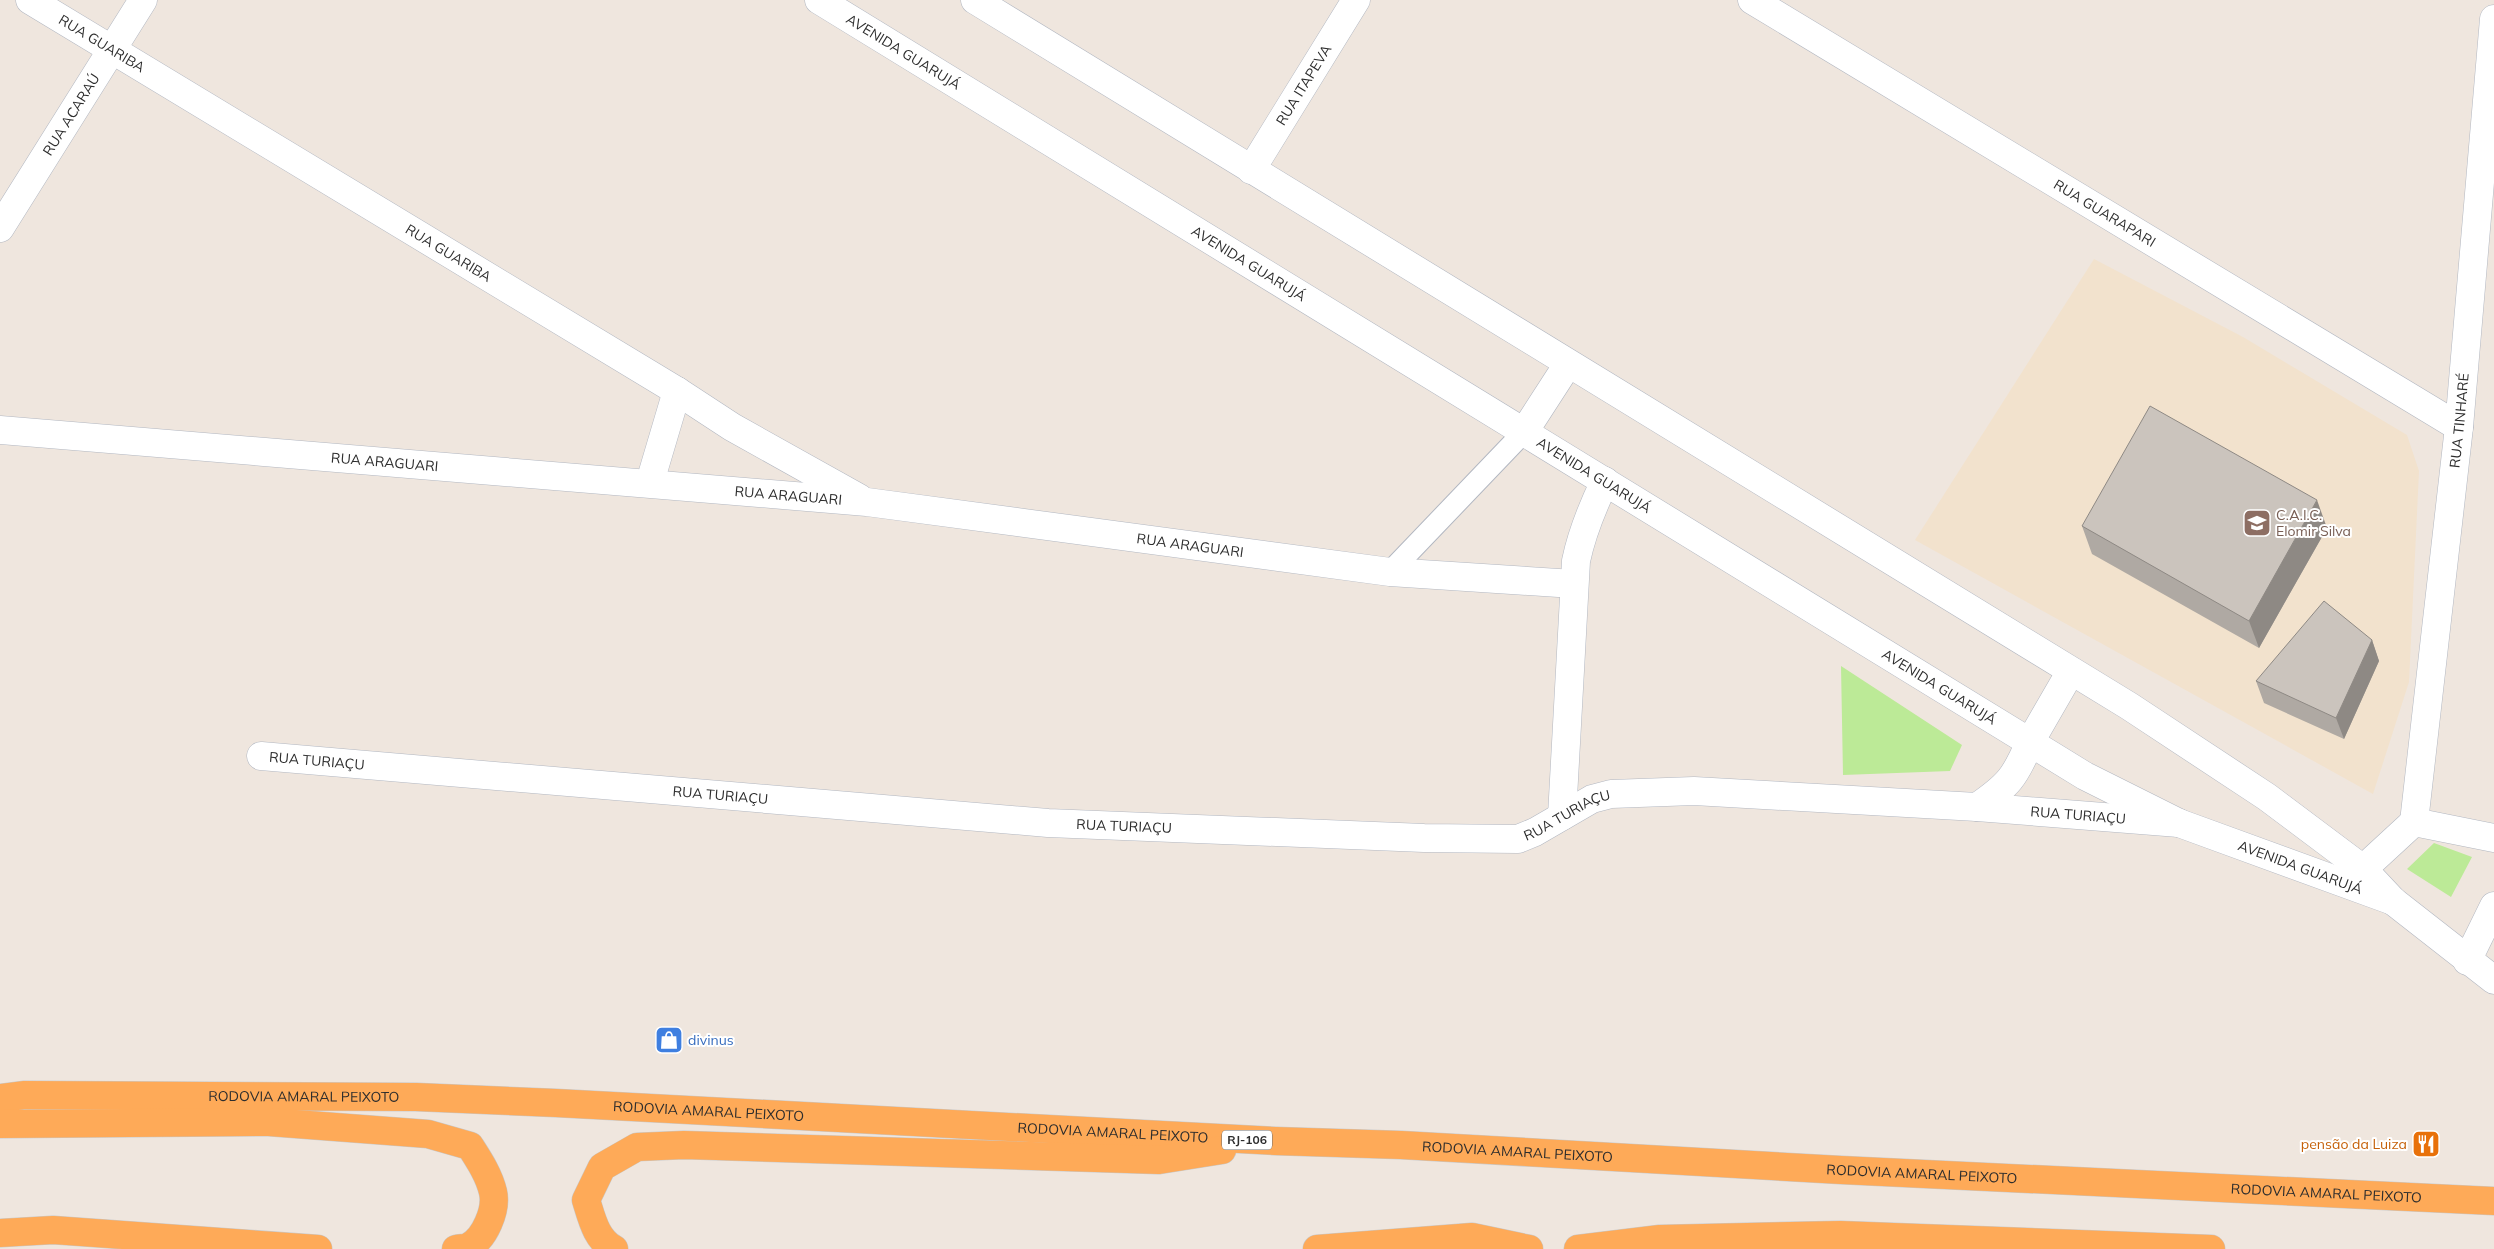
<svg xmlns="http://www.w3.org/2000/svg" width="2494" height="1249" font-family="Mulish,sans-serif">
	<rect width="100%" height="100%" fill="#efe6de"/>
	<path fill="#f2e2cd" d="M2094,259L2243,337L2407,435L2419,471L2409,682L2373,794L1915,540Z"/>
	<path fill="#bcea97" d="M1841,666L1962,745L1950,771L1843,775Z
		M2434,843L2472,857L2451,897L2407,869Z"/>
	<g fill="none" stroke-linecap="round" stroke-linejoin="round">
		<defs>
			<path id="service" d="M1390,572L1524,432"/>
			<g id="minor">
				<path id="s1" d="M30,0L677,391L732,427L859,498"/>
				<path id="s2" d="M1752,0L2459,427"/>
				<path id="s3" d="M1251,170L1356,0"/>
				<path id="s4" d="M0,228L143,0"/>
				<path id="s5" d="M0,430L867,502L1390,572L1574,584"/>
				<path d="M650,482L677,391"/>
				<path id="s6" d="M261,756L1048,823L1424,838L1518,839L1535,832L1592,799L1611,794L1694,791L1977,807L2179,823"/>
				<path d="M1977,807C2009,785 2015,777 2030,742"/>
				<path d="M1562,816L1576,561C1582,532 1592,508 1605,481"/>
				<path id="s7" d="M2414,822L2459,427L2494,19"/>
				<path d="M2363,869L2414,822L2494,838"/>
				<path d="M2467,961L2494,906"/>
			</g>
			<g id="tertiary">
				<path id="s8" d="M819,0L2085,776L2179,823L2393,901"/>
				<path d="M975,0L2129,706L2267,797L2363,869L2393,901L2494,980"/>
				<path d="M1524,432L1568,364"/>
				<path d="M2030,742L2071,671"/>
			</g>
			<g id="trunk">
				<path id="s9" d="M0,1098L25,1095L416,1097L556,1103L1275,1141L1401,1145L1841,1170L2494,1201"/>
				<path d="M0,1124L269,1122L428,1134L470,1146C479,1160 489,1175 493,1192C497,1209 485,1239 468,1247C465,1248 460,1248 456,1249"/>
				<path d="M0,1233L53,1230L318,1249"/>
				<path d="M614,1249C596,1239 592,1219 586,1200L602,1167L637,1147L684,1145L1159,1160L1222,1150"/>
				<path d="M1317,1249L1472,1237L1529,1249"/>
				<path d="M1578,1249L1660,1239L1840,1235L2211,1249"/>
			</g>
		</defs>
		<use href="#service" stroke="#b2b7c1" stroke-width="23"/>
		<use href="#minor" stroke="#b2b7c1" stroke-width="29"/>
		<use href="#tertiary" stroke="#b2b7c1" stroke-width="29"/>
		<use href="#trunk" stroke="#c8c8c8" stroke-width="29"/>
		<use href="#service" stroke="#fff" stroke-width="21"/>
		<use href="#minor" stroke="#fff" stroke-width="28"/>
		<use href="#tertiary" stroke="#fff" stroke-width="28"/>
		<use href="#trunk" stroke="#feaa58" stroke-width="28"/>
	</g>
	<path fill="#afa9a3" d="M2082,526L2327,528L2259,648L2092,554Z
		M2372,640L2379,661L2344,739L2264,703L2256,681Z"/>
	<path fill="#8e8984" d="M2317,500L2327,528L2259,648L2249,621Z
		M2372,640L2379,661L2344,739L2336,718Z"/>
	<path fill="#cbc4bd" stroke="#8e8984" d="M2150,406L2317,500L2249,621L2082,526Z
		M2324,601L2372,640L2336,718L2256,681Z"/>
	<defs>
		<symbol id="school-square" viewBox="-11 -11 22 22"><rect x="-9" y="-9" width="18" height="18" rx="4" fill="#8d6e63" stroke="#fff"/><path d="M0-5L7-2L0 1L-7-2ZM-4 1L0 2.5L4 1V4Q0 6-4 4Z" fill="#fff"/></symbol>
		<symbol id="shop-square" viewBox="-11 -11 22 22"><rect x="-9" y="-9" width="18" height="18" rx="4" fill="#3f7fe0" stroke="#fff"/><path d="M-5-2.5h2.3a2.7 3.5 0 0 1 5.4 0H5L5.5 6h-11ZM-1.5-2.5h3a1.5 2.3 0 0 0-3 0Z" fill="#fff"/></symbol>
		<symbol id="restaurant-square" viewBox="-11 -11 22 22"><rect x="-9" y="-9" width="18" height="18" rx="4" fill="#e8710a" stroke="#fff"/><path d="M-5-6h1v4h1v-4h1v4h1v-4h1v5L-1.5 .5V6h-2V.5L-5-1ZM5-6V6H3V1.5H1.5Q1.5-4 5-6Z" fill="#fff"/></symbol>
	</defs>
	<g fill-rule="evenodd">
		<use href="#school-square" x="2241" y="507" width="32" height="32"/>
		<use href="#shop-square" x="653" y="1024" width="32" height="32"/>
		<use href="#restaurant-square" x="2410" y="1128" width="32" height="32"/>
	</g>
	<g text-anchor="middle" stroke-width="4" stroke-linejoin="round" paint-order="stroke">
		<rect fill="#fff" stroke="#6c6c6c" stroke-width="1" x="1222" y="1130.5" width="50" height="19" rx="4"/>
		<g font-size="12" font-weight="bold" fill="#2d2d2d">
			<text x="1247" y="1144">RJ-106</text>
		</g>
		<g font-size="14" fill="#2d2d2d" stroke="#fff">
			<text dy="5" stroke="none"><textPath href="#s1" startOffset="84">RUA GUARIBA</textPath></text>
			<text dy="5" stroke="none"><textPath href="#s8" startOffset="99">AVENIDA GUARUJÁ</textPath></text>
			<text dy="5" stroke="none"><textPath href="#s3" startOffset="100">RUA ITAPEVA</textPath></text>
			<text dy="5" stroke="none"><textPath href="#s4" startOffset="134">RUA ACARAÚ</textPath></text>
			<text dy="5" stroke="none"><textPath href="#s2" startOffset="412">RUA GUARAPARI</textPath></text>
			<text dy="5" stroke="none"><textPath href="#s1" startOffset="489">RUA GUARIBA</textPath></text>
			<text dy="5" stroke="none"><textPath href="#s8" startOffset="504">AVENIDA GUARUJÁ</textPath></text>
			<text dy="5" stroke="none"><textPath href="#s7" startOffset="404">RUA TINHARÉ</textPath></text>
			<text dy="5" stroke="none"><textPath href="#s5" startOffset="386">RUA ARAGUARI</textPath></text>
			<text dy="5" stroke="none"><textPath href="#s8" startOffset="909">AVENIDA GUARUJÁ</textPath></text>
			<text dy="5" stroke="none"><textPath href="#s5" startOffset="791">RUA ARAGUARI</textPath></text>
			<text dy="5" stroke="none"><textPath href="#s5" startOffset="1196">RUA ARAGUARI</textPath></text>
			<text dy="5" stroke="none"><textPath href="#s8" startOffset="1314">AVENIDA GUARUJÁ</textPath></text>
			<text dy="5" stroke="none"><textPath href="#s6" startOffset="56">RUA TURIAÇU</textPath></text>
			<text dy="5" stroke="none"><textPath href="#s6" startOffset="461">RUA TURIAÇU</textPath></text>
			<text dy="5" stroke="none"><textPath href="#s6" startOffset="1832">RUA TURIAÇU</textPath></text>
			<text dy="5" stroke="none"><textPath href="#s6" startOffset="1315">RUA TURIAÇU</textPath></text>
			<text dy="5" stroke="none"><textPath href="#s6" startOffset="866">RUA TURIAÇU</textPath></text>
			<text dy="5" stroke="none"><textPath href="#s8" startOffset="1719">AVENIDA GUARUJÁ</textPath></text>
			<text dy="5" stroke="none"><textPath href="#s9" startOffset="304">RODOVIA AMARAL PEIXOTO</textPath></text>
			<text dy="5" stroke="none"><textPath href="#s9" startOffset="709">RODOVIA AMARAL PEIXOTO</textPath></text>
			<text dy="5" stroke="none"><textPath href="#s9" startOffset="1114">RODOVIA AMARAL PEIXOTO</textPath></text>
			<text dy="5" stroke="none"><textPath href="#s9" startOffset="1519">RODOVIA AMARAL PEIXOTO</textPath></text>
			<text dy="5" stroke="none"><textPath href="#s9" startOffset="1924">RODOVIA AMARAL PEIXOTO</textPath></text>
			<text dy="5" stroke="none"><textPath href="#s9" startOffset="2329">RODOVIA AMARAL PEIXOTO</textPath></text>
		</g>
		<g font-size="14" fill="#785e54" stroke="#fff" text-anchor="start">
			<text x="2276" y="520">C.A.I.C.<tspan x="2276" dy="16">Elomir Silva</tspan></text>
		</g>
		<g font-size="14" fill="#366cbe" stroke="#fff" text-anchor="start">
			<text x="688" y="1045">divinus</text>
		</g>
		<g font-size="14" fill="#c56008" stroke="#fff" text-anchor="end">
			<text x="2407" y="1149">pensão da Luiza</text>
		</g>
	</g>
</svg>
